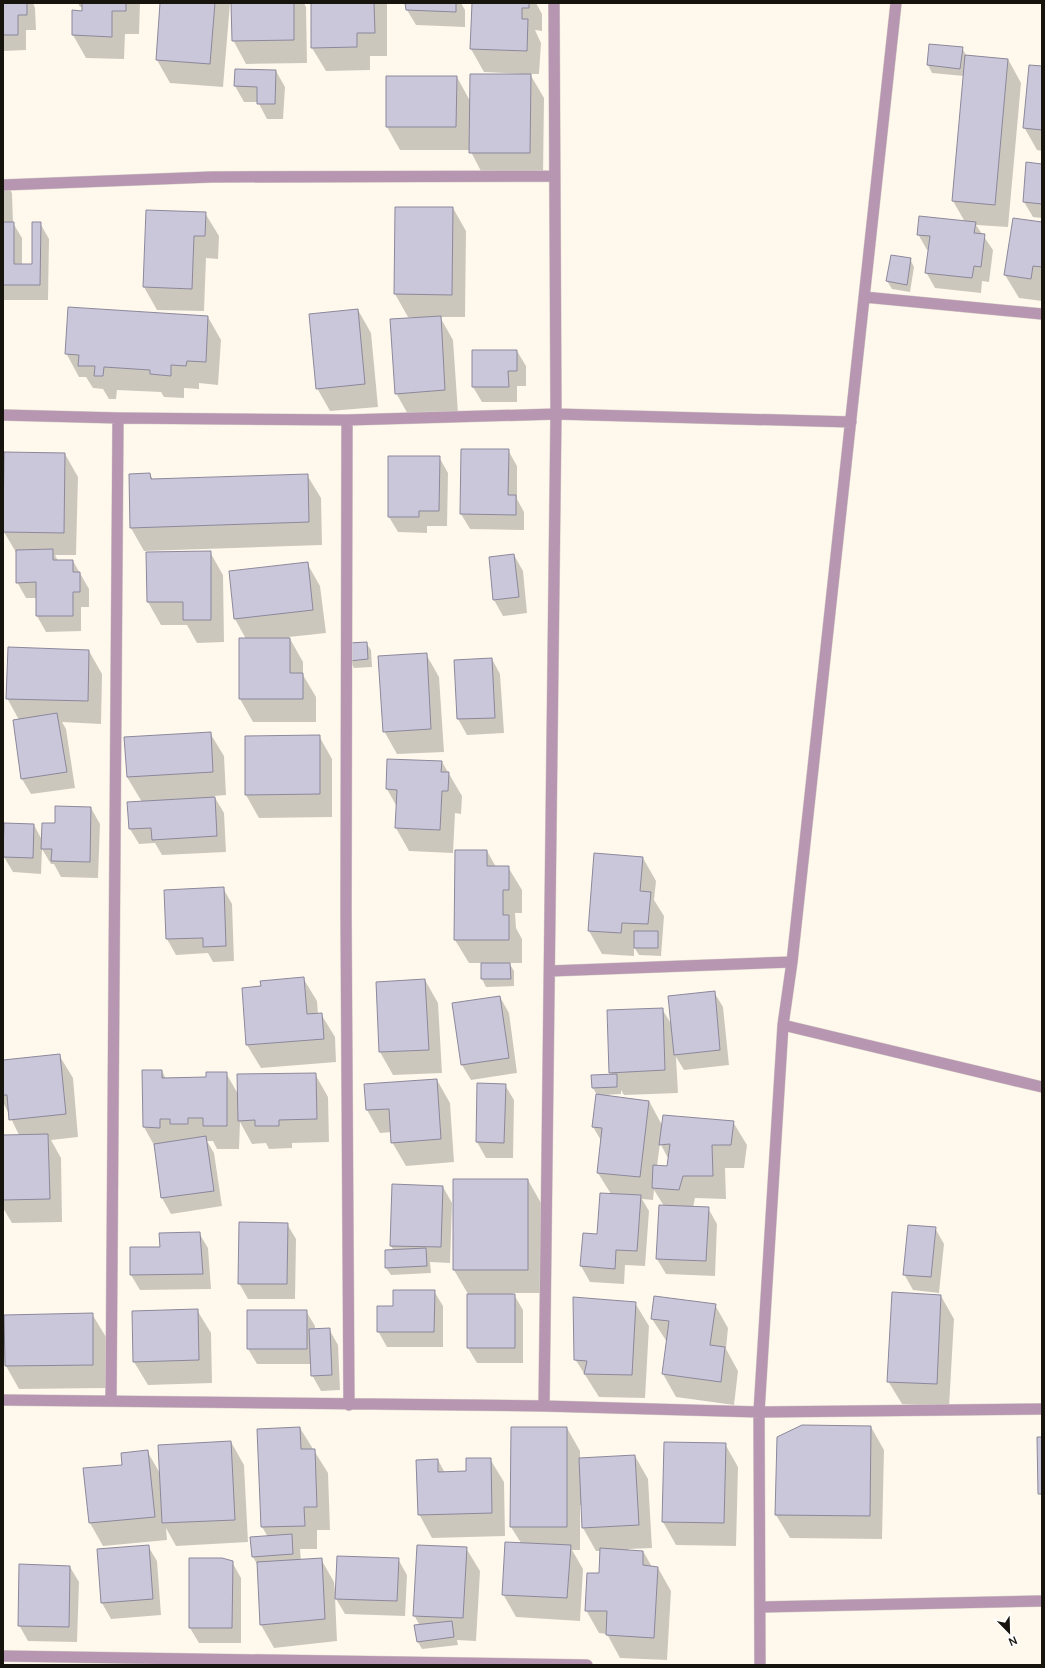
<svg xmlns="http://www.w3.org/2000/svg" width="1045" height="1668" font-family="Manrope,sans-serif">
	<rect width="100%" height="100%" fill="#fff9ed"/>
	<path fill="#0003" fill-rule="evenodd" d="M3,3H33L35,8L36,30H26V50L3,51Z
		M78,3H140L139,34H125L124,59L86,58L73,35V11L83,12V7H80Z
		M161,3H230L223,87L170,83L157,60Z
		M232,3H304L306,7L307,63L246,64L233,40Z
		M312,3H387V56H370V70L326,71L312,48Z
		M406,3H461L465,10V27L416,25L407,10Z
		M473,3H536L542,14V31L535,30L541,43L539,74H530L544,98L543,176L483,175L470,150H400L387,127L457,77L470,101L522,75V74L484,72L471,49Z
		M930,45L962,48L966,55L1008,59L1021,83L1008,227L976,225L993,250L989,282L982,281L981,293L935,288L926,272L929,250H927L918,234L965,222L953,201L964,76L932,73L928,65Z
		M1042,67V151L1037,150L1024,127Z
		M236,70L276,71L285,87L283,119H267L258,102H244L235,86Z
		M1042,165V218L1033,217L1024,202Z
		M3,178L12,193L13,223L22,238V265H33L40,223L49,239L48,300H3Z
		M453,208L466,231L465,317H440L453,340L458,413L409,416L396,393L419,317H408L395,294Z
		M205,213L219,236L218,259L206,258L204,311L157,310L144,287Z
		M1042,223V301L1019,298L1005,275Z
		M910,259L914,267L910,292L892,289L887,281Z
		M358,310L371,333L378,407L330,411L317,388Z
		M208,317L221,340L218,385L199,383V389L184,388V398L164,397L161,392L117,390L116,399H109L103,389L93,388L86,377H79L66,353Z
		M517,351L526,366V386H517V402H482L473,387Z
		M508,450L517,466V499L524,512V530L470,529L461,514Z
		M65,454L78,477L76,555H55L58,561H73L89,589V607H81V631L46,632L37,616V598H26L17,582V554L4,532Z
		M439,457L448,473L447,526H427V533L398,532L389,517Z
		M150,474L153,480L307,475L321,498L322,545L144,551L131,528Z
		M210,552L223,575L224,642L197,643L187,625H161L148,602Z
		M514,555L523,571L527,613L503,616L494,600L490,558Z
		M307,563L320,586L326,633L289,637L303,662V675L316,697V722H253L240,699V639H246L235,619Z
		M366,643L371,650L372,667L354,668L350,660Z
		M89,651L102,674L101,724L62,722L66,729L75,788L31,794L22,779L14,720H19L7,698Z
		M426,654L439,677L444,752L397,754L384,731Z
		M492,659L500,674L504,733L467,735L458,719L455,661Z
		M210,733L224,756L226,795L214,796L224,813L226,852L162,855L155,843L139,844L130,829L142,802L127,777L125,738Z
		M319,736L332,759V817L259,818L246,795Z
		M442,762L462,796L461,814L455,813L453,853L409,851L396,828L397,807L387,789Z
		M91,808L100,824L98,878L61,877L54,864H51L42,849L41,874L13,872L4,857L34,825L42,840L56,824Z
		M456,851H487L496,867H508L522,890V913H515L516,928L522,939V963H509L514,971V986L486,987L482,979V963H469L455,940Z
		M643,858L656,881L654,900L664,916L661,956L639,955L634,947V956L602,954L589,931Z
		M223,888L232,904L234,961L213,962L208,953L176,955L167,939L165,891Z
		M303,978L317,1001L318,1015L321,1014L335,1037L336,1062L261,1068L247,1045L243,989L262,987Z
		M425,980L438,1003L442,1073L393,1075L380,1052L377,983Z
		M714,992L723,1007L729,1065L684,1070L676,1057L678,1093L624,1095L621,1090V1094L604,1095L649,1101L662,1125L733,1122L747,1145L744,1168H725L726,1199L695,1198L693,1208H708L717,1224L715,1276L666,1274L657,1259L664,1206L654,1190L653,1200L642,1199L649,1211L645,1266L625,1265L624,1284L590,1282L581,1266L584,1234L598,1235L611,1194L598,1173L602,1142L593,1127L597,1095L593,1088L592,1076L612,1075L610,1072L662,1009L672,1025ZM660,1143L669,1160L668,1168L657,1166Z
		M500,997L509,1013L517,1073L471,1080L462,1065Z
		M59,1055L73,1078L78,1137L51,1140L61,1158L62,1222L12,1223L3,1208V1136L19,1135L3,1102V1061Z
		M143,1071H162L166,1079L206,1078L226,1073L238,1094L315,1074L328,1097L329,1142L292,1143V1148L269,1149L266,1143L252,1144L240,1122L239,1149H217L213,1141H207L214,1153L222,1206L171,1214L162,1198L155,1147L144,1127Z
		M437,1080L450,1103L454,1162L406,1166L392,1142V1132L380,1133L367,1110Z
		M478,1084L505,1085L514,1100L513,1158H486L477,1142Z
		M528,1180L541,1203V1293H513L523,1310V1363H477L468,1348V1294L454,1270Z
		M443,1187L452,1203L450,1263L430,1262L431,1273L391,1275L386,1268L394,1251L391,1246Z
		M287,1224L296,1239L295,1299H248L239,1283Z
		M935,1228L944,1244L939,1293L913,1290L904,1274Z
		M199,1233L208,1248L211,1289L140,1290L131,1275L161,1248Z
		M434,1291L443,1306V1347H387L378,1331L394,1307Z
		M941,1296L954,1319L949,1407L902,1404L888,1381Z
		M635,1303L649,1326L645,1398L599,1397L575,1359Z
		M715,1305L728,1328L726,1349L738,1371L734,1405L676,1397L663,1374L667,1342L652,1319Z
		M197,1310L211,1333L212,1383L148,1385L134,1362L133,1312Z
		M306,1311L315,1326V1330L329,1329L338,1345L340,1390L321,1391L312,1375L311,1364H257L248,1349Z
		M92,1314L106,1337V1388L19,1389L6,1366L5,1316Z
		M871,1427L884,1450L882,1539L790,1538L776,1515Z
		M300,1428L328,1473L330,1530H317V1549H300L301,1561L321,1559L334,1582L335,1592H336L398,1559L407,1575L405,1616L345,1614L335,1597L337,1641L274,1648L261,1625L258,1566L253,1557L268,1537L262,1527L258,1430Z
		M567,1428L580,1451V1459L635,1456L648,1479L652,1548L628,1549V1551H643L652,1567L658,1568L671,1591L667,1660L620,1658L607,1634L599,1633L586,1610L600,1574L601,1551H596L583,1528L582,1505H580V1550H572L583,1569L580,1621L516,1617L503,1594L521,1543L511,1527Z
		M231,1442L244,1465L248,1542L176,1546L166,1528L167,1540L103,1546L90,1523L147,1451L161,1475Z
		M725,1444L738,1467L736,1546L676,1545L663,1522Z
		M490,1459L504,1482L505,1536L432,1538L419,1514L438,1460L445,1473L467,1472Z
		M148,1546L157,1561L161,1615L111,1619L102,1603L98,1550Z
		M466,1548L480,1571L476,1641L457,1640L458,1645L422,1649L418,1642L420,1626L414,1615Z
		M232,1562L241,1578V1643H199L190,1628Z
		M70,1567L79,1582L77,1642L28,1641L19,1625Z"/>
	<path fill="#cbc7db" stroke="#8c889b" d="M3,3H27V15H18V35H3Z
		M82,3H126V11H112V37L72,35V10L82,11Z
		M160,3H215L210,64L156,60Z
		M231,3H294V40L232,41Z
		M311,3H374L375,33H357V47L311,48Z
		M405,3H456V12L406,10Z
		M472,3H529V8H522V19H528L527,51L470,49Z
		M929,44L963,47L960,69L927,65Z
		M965,55L1008,59L995,205L952,201Z
		M1029,65L1042,66V130L1023,128Z
		M235,69L276,70L275,104H257V87L234,86Z
		M470,74H531L530,153H469Z
		M386,76H457L456,127H386Z
		M1026,162L1042,164V204L1023,202Z
		M395,207H453L452,295L394,294Z
		M146,210L206,212L205,236H194L192,289L143,287Z
		M919,216L976,222L974,233L985,234L981,267L974,266L972,278L925,273L930,236L917,235Z
		M1013,218L1042,222V267L1033,266L1031,279L1004,275Z
		M3,222H14V264H32V222H41L40,285H3Z
		M891,255L911,258L907,285L886,281Z
		M68,307L208,316L206,362L187,361L186,366L171,365V376L150,374V370L104,367L103,376H94L95,366H78L79,355L65,354Z
		M358,309L365,384L316,389L309,314Z
		M441,316L445,390L395,394L390,319Z
		M472,350H517V371H508L509,387H472Z
		M461,449H509L508,495H516V515L460,514Z
		M4,452L65,453L64,533L3,532Z
		M388,456H440L439,511H419V517H388Z
		M150,473L151,479L308,474L309,522L130,528L129,474Z
		M53,549V560H73V572H80V592H73V616H36V582L16,583V550Z
		M211,551V620H183V602H147L146,552Z
		M514,554L519,597L493,600L489,557Z
		M308,562L313,610L234,619L229,571Z
		M239,638H290V673H303V699H239Z
		M367,642L368,659L349,661L348,643Z
		M8,647L89,650L88,701L6,699Z
		M427,653L431,729L383,732L378,656Z
		M492,658L495,718L457,719L454,660Z
		M57,713L67,772L21,779L13,720Z
		M211,732L213,772L127,777L124,737Z
		M320,735V794L245,795V736Z
		M387,759L442,761L441,772H449L448,791H442L440,830L395,828L397,790L386,789Z
		M215,797L217,836L152,840L151,828L129,829L127,802Z
		M55,806L91,807L90,862L51,861L52,849H41L42,823H55Z
		M4,823L34,824L33,858L3,857Z
		M455,850H487V866H509V890H503V915H509V940H454Z
		M594,853L643,857L640,891L651,892L648,924L622,923L621,933L588,931Z
		M224,887L226,946L203,947V938L166,939L164,890Z
		M634,931H658V948H634Z
		M481,963H510L511,979H481Z
		M304,977L307,1014L322,1013L324,1039L246,1045L242,988L261,986L260,981Z
		M425,979L429,1050L379,1052L376,982Z
		M715,991L720,1050L674,1055L668,996Z
		M500,996L509,1058L461,1065L452,1003Z
		M663,1008L665,1070L609,1073L607,1010Z
		M60,1054L66,1114L9,1120L7,1095H3V1060Z
		M142,1070H162V1078L206,1077V1072H227V1126H203V1118H188V1124H170V1119H160V1128L143,1127Z
		M316,1073L317,1119L279,1120V1126H255V1120L238,1121L237,1074Z
		M617,1074V1087L592,1088L591,1075Z
		M437,1079L441,1139L391,1143L389,1109L366,1110L364,1084Z
		M477,1083L506,1084L504,1143L476,1142Z
		M596,1094L649,1101L640,1177L597,1173L602,1128L592,1127Z
		M663,1115L734,1121L731,1145H712L713,1176H683L679,1190L652,1188L653,1165L667,1166L670,1144L659,1145Z
		M48,1134L50,1199L3,1200V1135Z
		M206,1136L214,1191L161,1198L154,1144Z
		M453,1179H528V1270H453Z
		M392,1184L443,1186L441,1247L390,1246Z
		M600,1193L641,1195L637,1251L616,1250L615,1269L580,1266L583,1233L597,1234Z
		M659,1205L709,1207L706,1261L656,1259Z
		M239,1222L288,1223L287,1284H238Z
		M908,1225L936,1227L931,1277L903,1275Z
		M200,1232L203,1274L130,1275V1247H160L159,1233Z
		M426,1248L427,1266L385,1268V1250Z
		M393,1290H435L434,1332H377V1306H393Z
		M892,1292L941,1295L937,1384L887,1382Z
		M467,1294H515V1348H467Z
		M654,1296L716,1304L710,1345L725,1347L721,1382L662,1374L669,1321L651,1319Z
		M573,1297L636,1302L632,1375L584,1374L587,1361L574,1360Z
		M198,1309L199,1360L133,1362L132,1311Z
		M247,1310H307V1349H247Z
		M93,1313V1365L5,1366L4,1315Z
		M330,1328L332,1375L311,1376L309,1329Z
		M802,1425L871,1426L870,1516L775,1515L777,1437Z
		M300,1427L301,1449H315L317,1507H304L305,1526L261,1527L257,1429Z
		M511,1427H567V1527H510Z
		M1037,1437H1042V1494H1038Z
		M231,1441L235,1520L162,1523L158,1445Z
		M664,1442L726,1443L724,1523L662,1522Z
		M148,1450L155,1517L89,1523L83,1468L122,1465L121,1453Z
		M635,1455L639,1525L582,1528L579,1458Z
		M466,1458H491L492,1513L418,1515L416,1460L438,1459V1472L466,1471Z
		M292,1534L293,1554L252,1557L250,1537Z
		M505,1542L571,1545L567,1598L502,1595Z
		M149,1545L153,1599L101,1603L97,1549Z
		M417,1545L467,1547L463,1618L413,1616Z
		M600,1548L643,1551V1565L658,1567L654,1638L606,1635L607,1611H585L587,1573H599Z
		M337,1556L399,1558L397,1601L335,1599Z
		M189,1558H222L233,1561L232,1628H189Z
		M322,1558L325,1619L260,1625L257,1562Z
		M19,1564L70,1566L69,1627L18,1626Z
		M452,1621L454,1637L417,1642L414,1625Z"/>
	<g fill="none" stroke-linecap="round" stroke-linejoin="round">
		<defs>
			<path id="minor" d="M3,185L211,177L555,176
				M864,297L1042,314
				M3,415L118,418L347,420L556,414L851,422
				M347,420L346,911L349,1405
				M550,971L792,962
				M783,1025L1042,1087
				M3,1400L544,1406L759,1412L1042,1409
				M111,1401L118,418
				M544,1406L556,414L554,3
				M761,1607L1042,1601
				M3,1656L587,1665
				M760,1665L759,1412L783,1025L792,962L896,3"/>
		</defs>
		<use href="#minor" stroke="#dad4c9" stroke-width="12"/>
		<use href="#minor" stroke="#b796b2" stroke-width="11"/>
	</g>
	<rect width="1045" height="1668" fill="none" stroke="#17140d" stroke-width="8"/>
	<g transform="translate(1009 1632) rotate(157)" stroke="#ffffff" stroke-width="3" paint-order="stroke">
	<path d="M0-3L7 15L0 10L-7 15Z" fill="#17140d"/>
	<text y="-6" font-size="11" font-weight="bold" text-anchor="middle" fill="#17140d">N</text>
	</g>
</svg>
